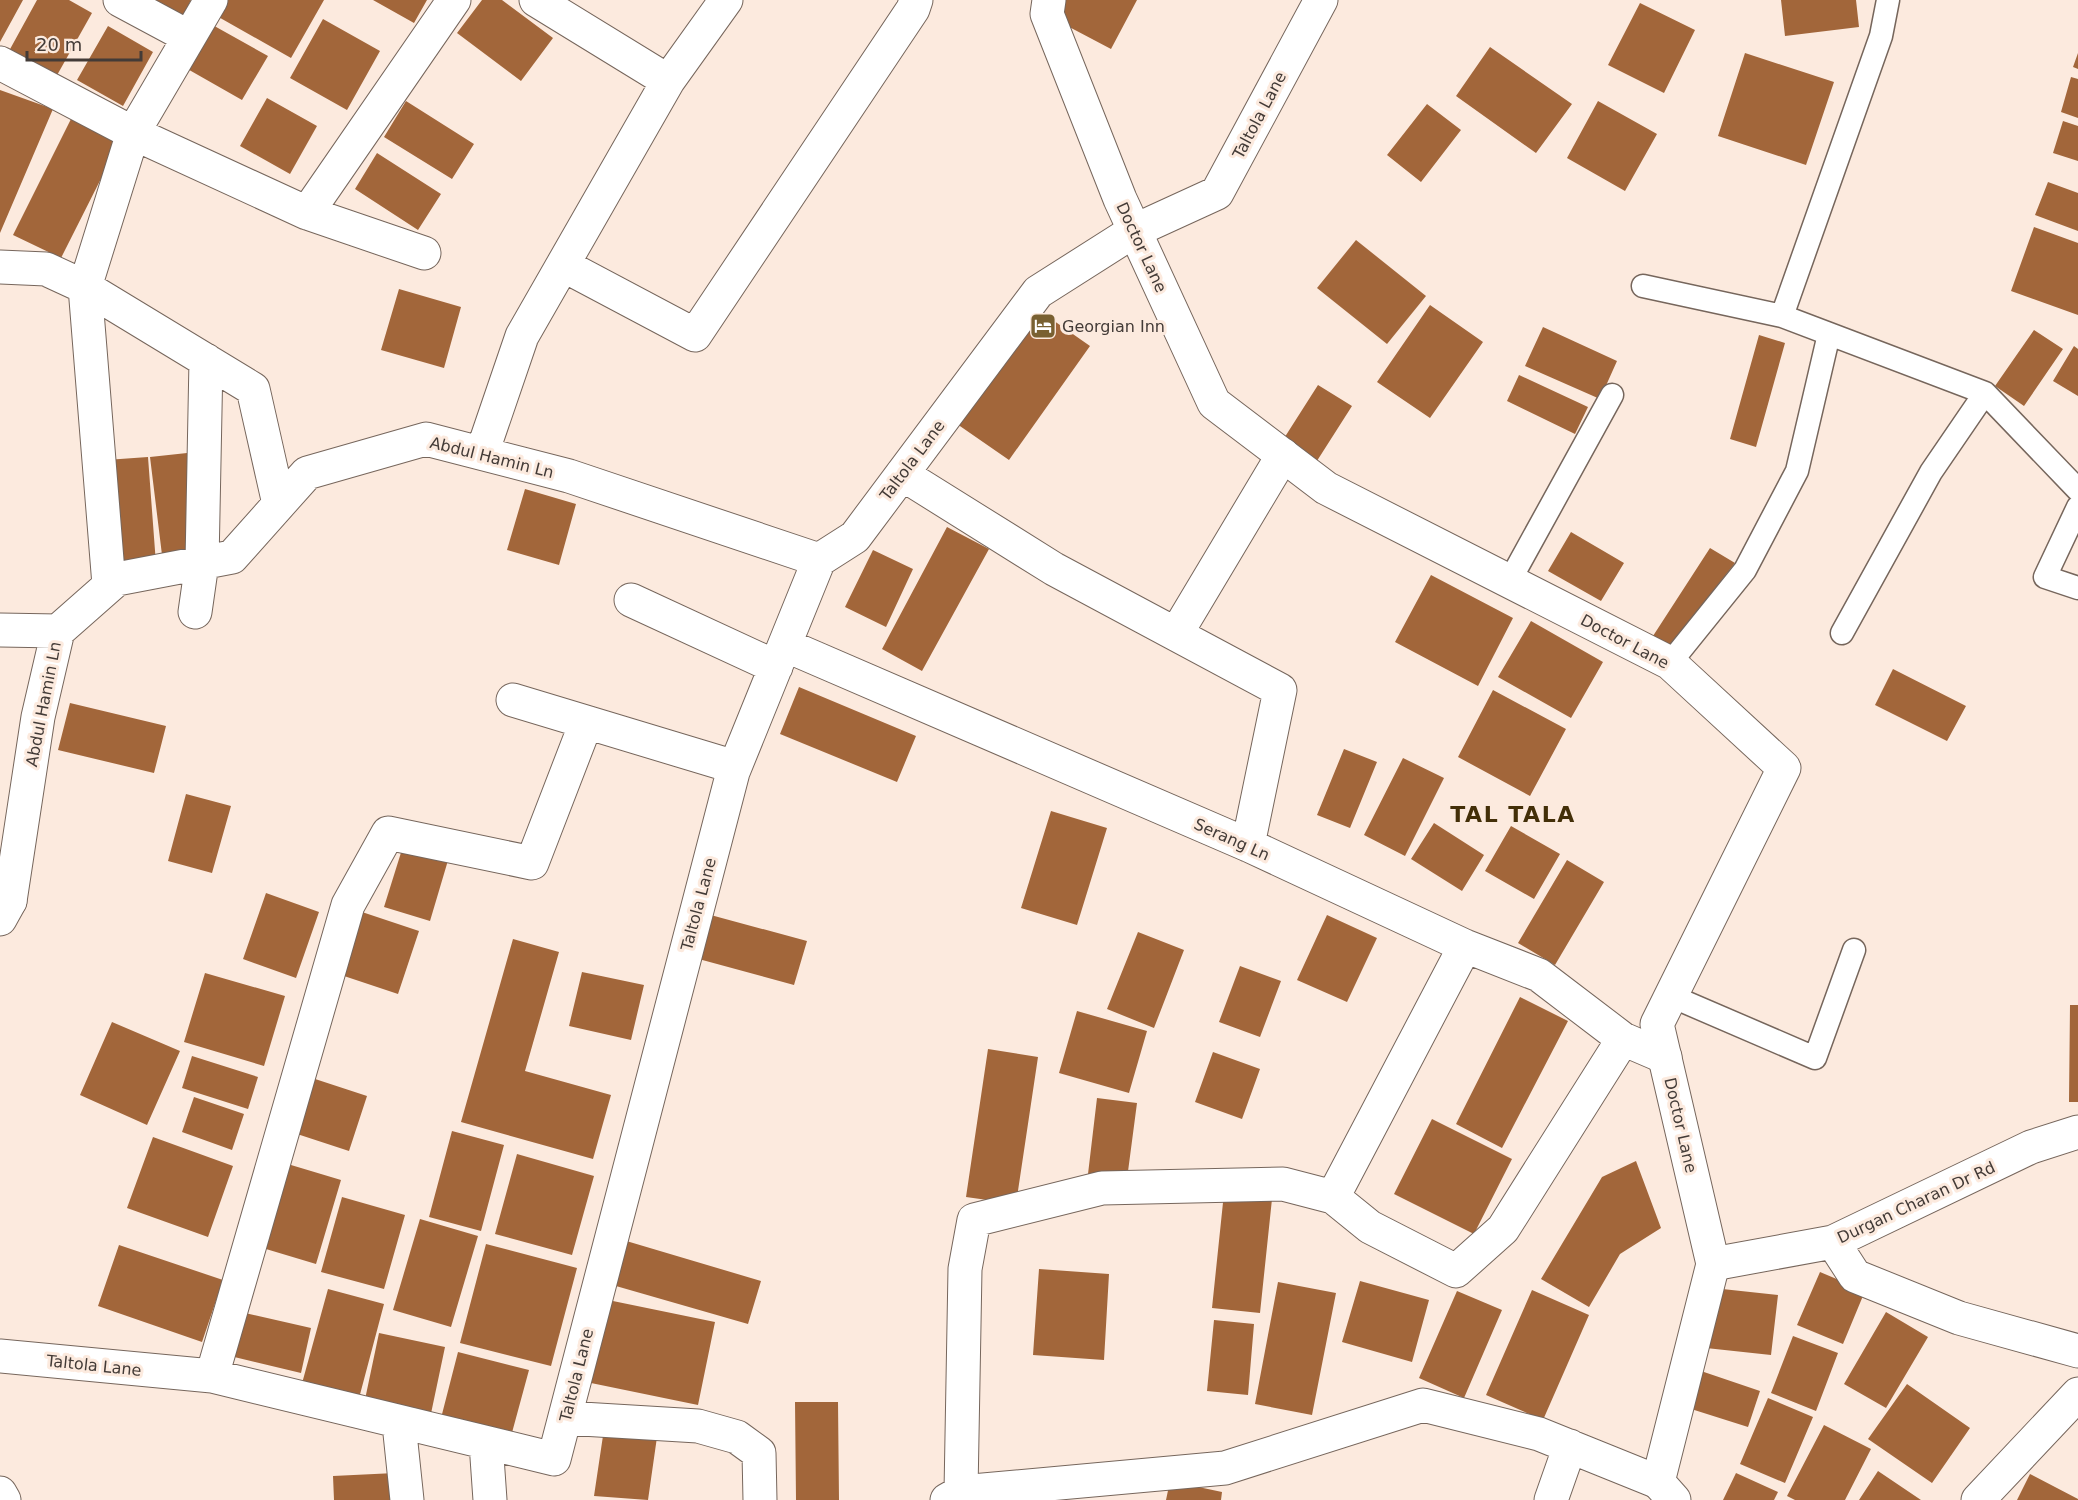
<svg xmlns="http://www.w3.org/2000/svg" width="2078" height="1500" font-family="'DejaVu Sans',sans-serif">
	<rect width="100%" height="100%" fill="#fceade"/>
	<path fill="#a2663a" d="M0,0H23L0,42Z
		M37,0H69L92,13L56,77L9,51Z
		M143,0H191L180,21Z
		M223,0H324L291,58L215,15Z
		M373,0H427L414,23Z
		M482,0H502L553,38L521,81L457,33Z
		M1066,0H1137L1111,49L1056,20Z
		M1781,0H1856L1859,27L1785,36Z
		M1640,3L1695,30L1664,93L1608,65Z
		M323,19L380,51L347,110L290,78Z
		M209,23L268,56L242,100L184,67Z
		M108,26L153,52L123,106L77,80Z
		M1490,47L1572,104L1536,153L1456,96Z
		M1745,53L1834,82L1806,165L1718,136Z
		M2078,53V69L2073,67Z
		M2071,77L2078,79V118L2061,112Z
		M0,90L53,109L0,233Z
		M267,98L317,126L290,174L240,146Z
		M406,101L474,144L452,179L384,137Z
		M1598,101L1657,134L1625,191L1567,158Z
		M1427,104L1461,130L1421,182L1387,155Z
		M73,115L121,139L61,258L13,235Z
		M2063,121L2078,126V161L2053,153Z
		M377,153L441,194L418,230L355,189Z
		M2048,182L2078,193V231L2035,215Z
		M2034,227L2078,243V315L2011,291Z
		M1356,240L1426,296L1387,344L1317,288Z
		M399,289L461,307L444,368L381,350Z
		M1430,305L1483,342L1430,418L1377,382Z
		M1037,309L1090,346L1009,460L957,424Z
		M1543,327L1617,361L1600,399L1525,366Z
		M2034,330L2063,349L2024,406L1995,386Z
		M1759,335L1785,343L1756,447L1730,439Z
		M2074,346L2078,349V396L2053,381Z
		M1519,375L1588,407L1575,434L1507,401Z
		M1318,385L1352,406L1315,464L1281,443Z
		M187,453L199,558L163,563L150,457Z
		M148,457L156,564L114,567L106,460Z
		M525,489L576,504L559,565L507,550Z
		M947,527L989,549L922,671L882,649Z
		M1571,532L1624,563L1601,601L1548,571Z
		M1710,548L1735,563L1670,646L1653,636Z
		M873,550L913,569L886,627L845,607Z
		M1431,575L1513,618L1478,686L1395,642Z
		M1531,621L1603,662L1571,718L1498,677Z
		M1893,669L1966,706L1947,741L1875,705Z
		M799,687L916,736L897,782L780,734Z
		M1493,690L1566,729L1530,796L1458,757Z
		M70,703L166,726L154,773L58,750Z
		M1344,749L1377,762L1350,828L1317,815Z
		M1403,758L1444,778L1405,856L1364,835Z
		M186,794L231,806L212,873L168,861Z
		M1051,811L1107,828L1077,925L1021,908Z
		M1434,823L1484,855L1462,891L1411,859Z
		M1511,826L1560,854L1534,899L1485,871Z
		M404,843L449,857L430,921L384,907Z
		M1567,860L1604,882L1555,965L1518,943Z
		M266,893L319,912L296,978L243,959Z
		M359,911L419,931L398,994L338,974Z
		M707,914L807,941L794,985L695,958Z
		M1327,915L1377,938L1347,1002L1297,980Z
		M1138,932L1184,950L1154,1028L1107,1009Z
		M513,939L559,952L525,1071L611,1095L593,1159L461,1122Z
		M1240,966L1281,981L1260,1037L1219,1022Z
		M582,972L644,985L631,1040L569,1026Z
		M205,973L285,996L264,1066L184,1042Z
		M1520,997L1568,1021L1502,1148L1456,1124Z
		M2070,1005H2078V1102H2069Z
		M1077,1011L1147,1031L1129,1093L1059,1073Z
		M112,1022L180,1051L147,1125L80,1095Z
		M988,1049L1038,1057L1016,1204L966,1197Z
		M1213,1052L1260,1069L1242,1119L1195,1102Z
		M192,1056L258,1077L248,1109L182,1088Z
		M309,1077L367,1096L349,1151L291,1132Z
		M194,1097L244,1114L232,1150L182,1132Z
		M1097,1098L1137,1103L1127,1179L1088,1174Z
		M1432,1119L1512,1159L1474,1234L1394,1194Z
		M452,1131L504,1145L481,1231L429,1217Z
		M153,1137L233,1166L208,1237L127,1208Z
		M517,1154L594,1176L572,1255L495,1234Z
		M1636,1161L1661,1228L1620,1254L1589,1307L1541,1279L1602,1177Z
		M281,1162L341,1180L316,1264L256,1246Z
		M1224,1193L1272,1199L1260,1313L1212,1308Z
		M342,1197L405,1215L384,1289L321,1272Z
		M420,1219L478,1236L451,1327L393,1310Z
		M623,1240L761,1281L748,1324L609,1284Z
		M486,1244L577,1268L551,1366L460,1343Z
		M119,1245L223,1280L202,1342L98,1306Z
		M1039,1269L1109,1274L1104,1360L1033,1355Z
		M1820,1272L1865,1291L1843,1344L1797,1325Z
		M1360,1281L1429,1300L1412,1362L1342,1342Z
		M1278,1282L1336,1293L1312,1415L1255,1404Z
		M1713,1288L1778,1295L1771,1355L1706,1348Z
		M328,1289L384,1304L358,1402L301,1387Z
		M1532,1290L1589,1315L1543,1420L1486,1395Z
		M1457,1291L1502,1310L1464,1398L1419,1378Z
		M608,1300L715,1322L698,1405L591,1383Z
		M236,1311L311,1328L301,1373L226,1355Z
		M1886,1312L1928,1337L1886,1408L1844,1384Z
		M1214,1320L1254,1324L1248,1395L1207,1391Z
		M379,1333L445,1347L429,1423L363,1409Z
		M1793,1336L1838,1353L1816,1411L1771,1393Z
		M458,1352L529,1370L510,1440L440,1422Z
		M1701,1371L1760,1391L1748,1427L1688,1408Z
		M1907,1384L1970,1428L1932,1483L1868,1439Z
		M1768,1398L1813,1417L1785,1483L1740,1464Z
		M795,1402H838L839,1500H796Z
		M1824,1425L1871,1449L1845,1500H1795L1787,1496Z
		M604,1429L657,1437L648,1500L594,1496Z
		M1878,1471L1921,1500H1859Z
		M395,1473L397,1500H334L333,1476Z
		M1736,1473L1778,1492L1774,1500H1723Z
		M2030,1474L2078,1499V1500H2017Z
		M1170,1481L1222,1492L1221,1500H1166Z"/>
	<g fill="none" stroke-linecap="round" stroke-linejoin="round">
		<defs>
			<path id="lane" d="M1888,0L1881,36L1782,316L1985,393L2078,490
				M1643,286L1782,316
				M2078,507L2045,577L2078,588
				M1509,582L1612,395
				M1842,633L1931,472L1985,393
				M1670,663L1745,570L1797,471L1829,334
				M1671,996L1815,1058L1854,950"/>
			<path id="street" d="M120,0L189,37
				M536,0L668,81
				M0,63L133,133L307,213L424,253
				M307,213L454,0
				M563,265L695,335L913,9L916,0
				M0,267L46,269L85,287L253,389L279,504
				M482,453L522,336L668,81L726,0
				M902,474L1054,569L1280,690L1248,845
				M109,585L85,287L133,133L211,0
				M631,600L776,667
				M195,612L202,563L206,360
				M0,630L58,631
				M1176,634L1283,455
				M785,645L1248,845L1465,946L1539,975L1623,1039L1665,1057
				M513,700L735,767
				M10,901L38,717L58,631L117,579L232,557L307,473L426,439L569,476L819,560
				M1333,1197L1465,946
				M1833,1242L1855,1276L1959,1318L2078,1351
				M1713,1264L1833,1242L2031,1147L2078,1132
				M0,1356L212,1376L554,1459L733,772L819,560L855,537L1038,292L1134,231L1217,193L1321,0
				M212,1376L348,905L388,833L532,863L586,723
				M565,1418L698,1426L737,1437L759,1453L760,1500
				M399,1424L407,1500
				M486,1443L490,1500
				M961,1492L965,1269L974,1220L1102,1188L1283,1184L1333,1197L1370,1227L1456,1271L1503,1229L1623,1039
				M947,1500L961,1492L1225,1468L1423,1405L1539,1434L1658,1482
				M1551,1500L1570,1446
				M1978,1500L2078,1394"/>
			<path id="secondary" d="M1049,0L1047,14L1120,199L1214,403L1326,488L1670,663L1784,768L1657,1024L1713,1264L1658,1482L1674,1500
				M0,897L10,901L0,919
				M0,1493L4,1500"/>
		</defs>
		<use href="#lane" stroke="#76665c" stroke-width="25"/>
		<use href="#street" stroke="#76665c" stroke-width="35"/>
		<use href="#secondary" stroke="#76665c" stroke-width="35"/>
		<use href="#lane" stroke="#fff" stroke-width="22"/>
		<use href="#street" stroke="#fff" stroke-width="33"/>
		<use href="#secondary" stroke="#fff" stroke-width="33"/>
	</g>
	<defs>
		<symbol id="hotel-square" viewBox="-11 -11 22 22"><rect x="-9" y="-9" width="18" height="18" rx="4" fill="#796031" stroke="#fceade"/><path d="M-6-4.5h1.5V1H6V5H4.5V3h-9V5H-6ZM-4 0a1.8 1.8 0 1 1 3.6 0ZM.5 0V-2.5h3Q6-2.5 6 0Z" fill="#fff"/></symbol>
	</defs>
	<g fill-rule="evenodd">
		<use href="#hotel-square" x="1028" y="311" width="30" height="30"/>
	</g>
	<g text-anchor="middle" stroke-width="6" stroke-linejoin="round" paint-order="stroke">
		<g font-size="16" fill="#433b37" stroke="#fceade">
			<text transform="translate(1259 115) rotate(-62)" y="6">Taltola Lane</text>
			<text transform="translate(1142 247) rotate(65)" y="6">Doctor Lane</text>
			<text transform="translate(492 457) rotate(14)" y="6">Abdul Hamin Ln</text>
			<text transform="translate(912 460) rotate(-53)" y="6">Taltola Lane</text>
			<text transform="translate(1625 641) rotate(28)" y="6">Doctor Lane</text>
			<text transform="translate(43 704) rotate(-79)" y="6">Abdul Hamin Ln</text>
			<text transform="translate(1232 839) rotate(24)" y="6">Serang Ln</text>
			<text transform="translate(698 904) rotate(-75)" y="6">Taltola Lane</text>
			<text transform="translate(1681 1125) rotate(77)" y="6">Doctor Lane</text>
			<text transform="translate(1916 1202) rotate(-25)" y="6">Durgan Charan Dr Rd</text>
			<text transform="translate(94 1365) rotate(6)" y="6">Taltola Lane</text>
			<text transform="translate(576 1375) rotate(-76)" y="6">Taltola Lane</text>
		</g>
		<g font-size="16" fill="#433b37" stroke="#fceade" text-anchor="start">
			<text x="1062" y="332">Georgian Inn</text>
		</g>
		<g font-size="22" font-weight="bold" letter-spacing="1.5" fill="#432f08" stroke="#fceade">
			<text x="1513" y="822">TAL TALA</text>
		</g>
	</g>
	<path d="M27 51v9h114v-9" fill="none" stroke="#433b37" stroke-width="3"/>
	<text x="36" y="51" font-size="18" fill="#433b37" stroke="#fceade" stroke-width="4.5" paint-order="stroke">20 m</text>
</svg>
